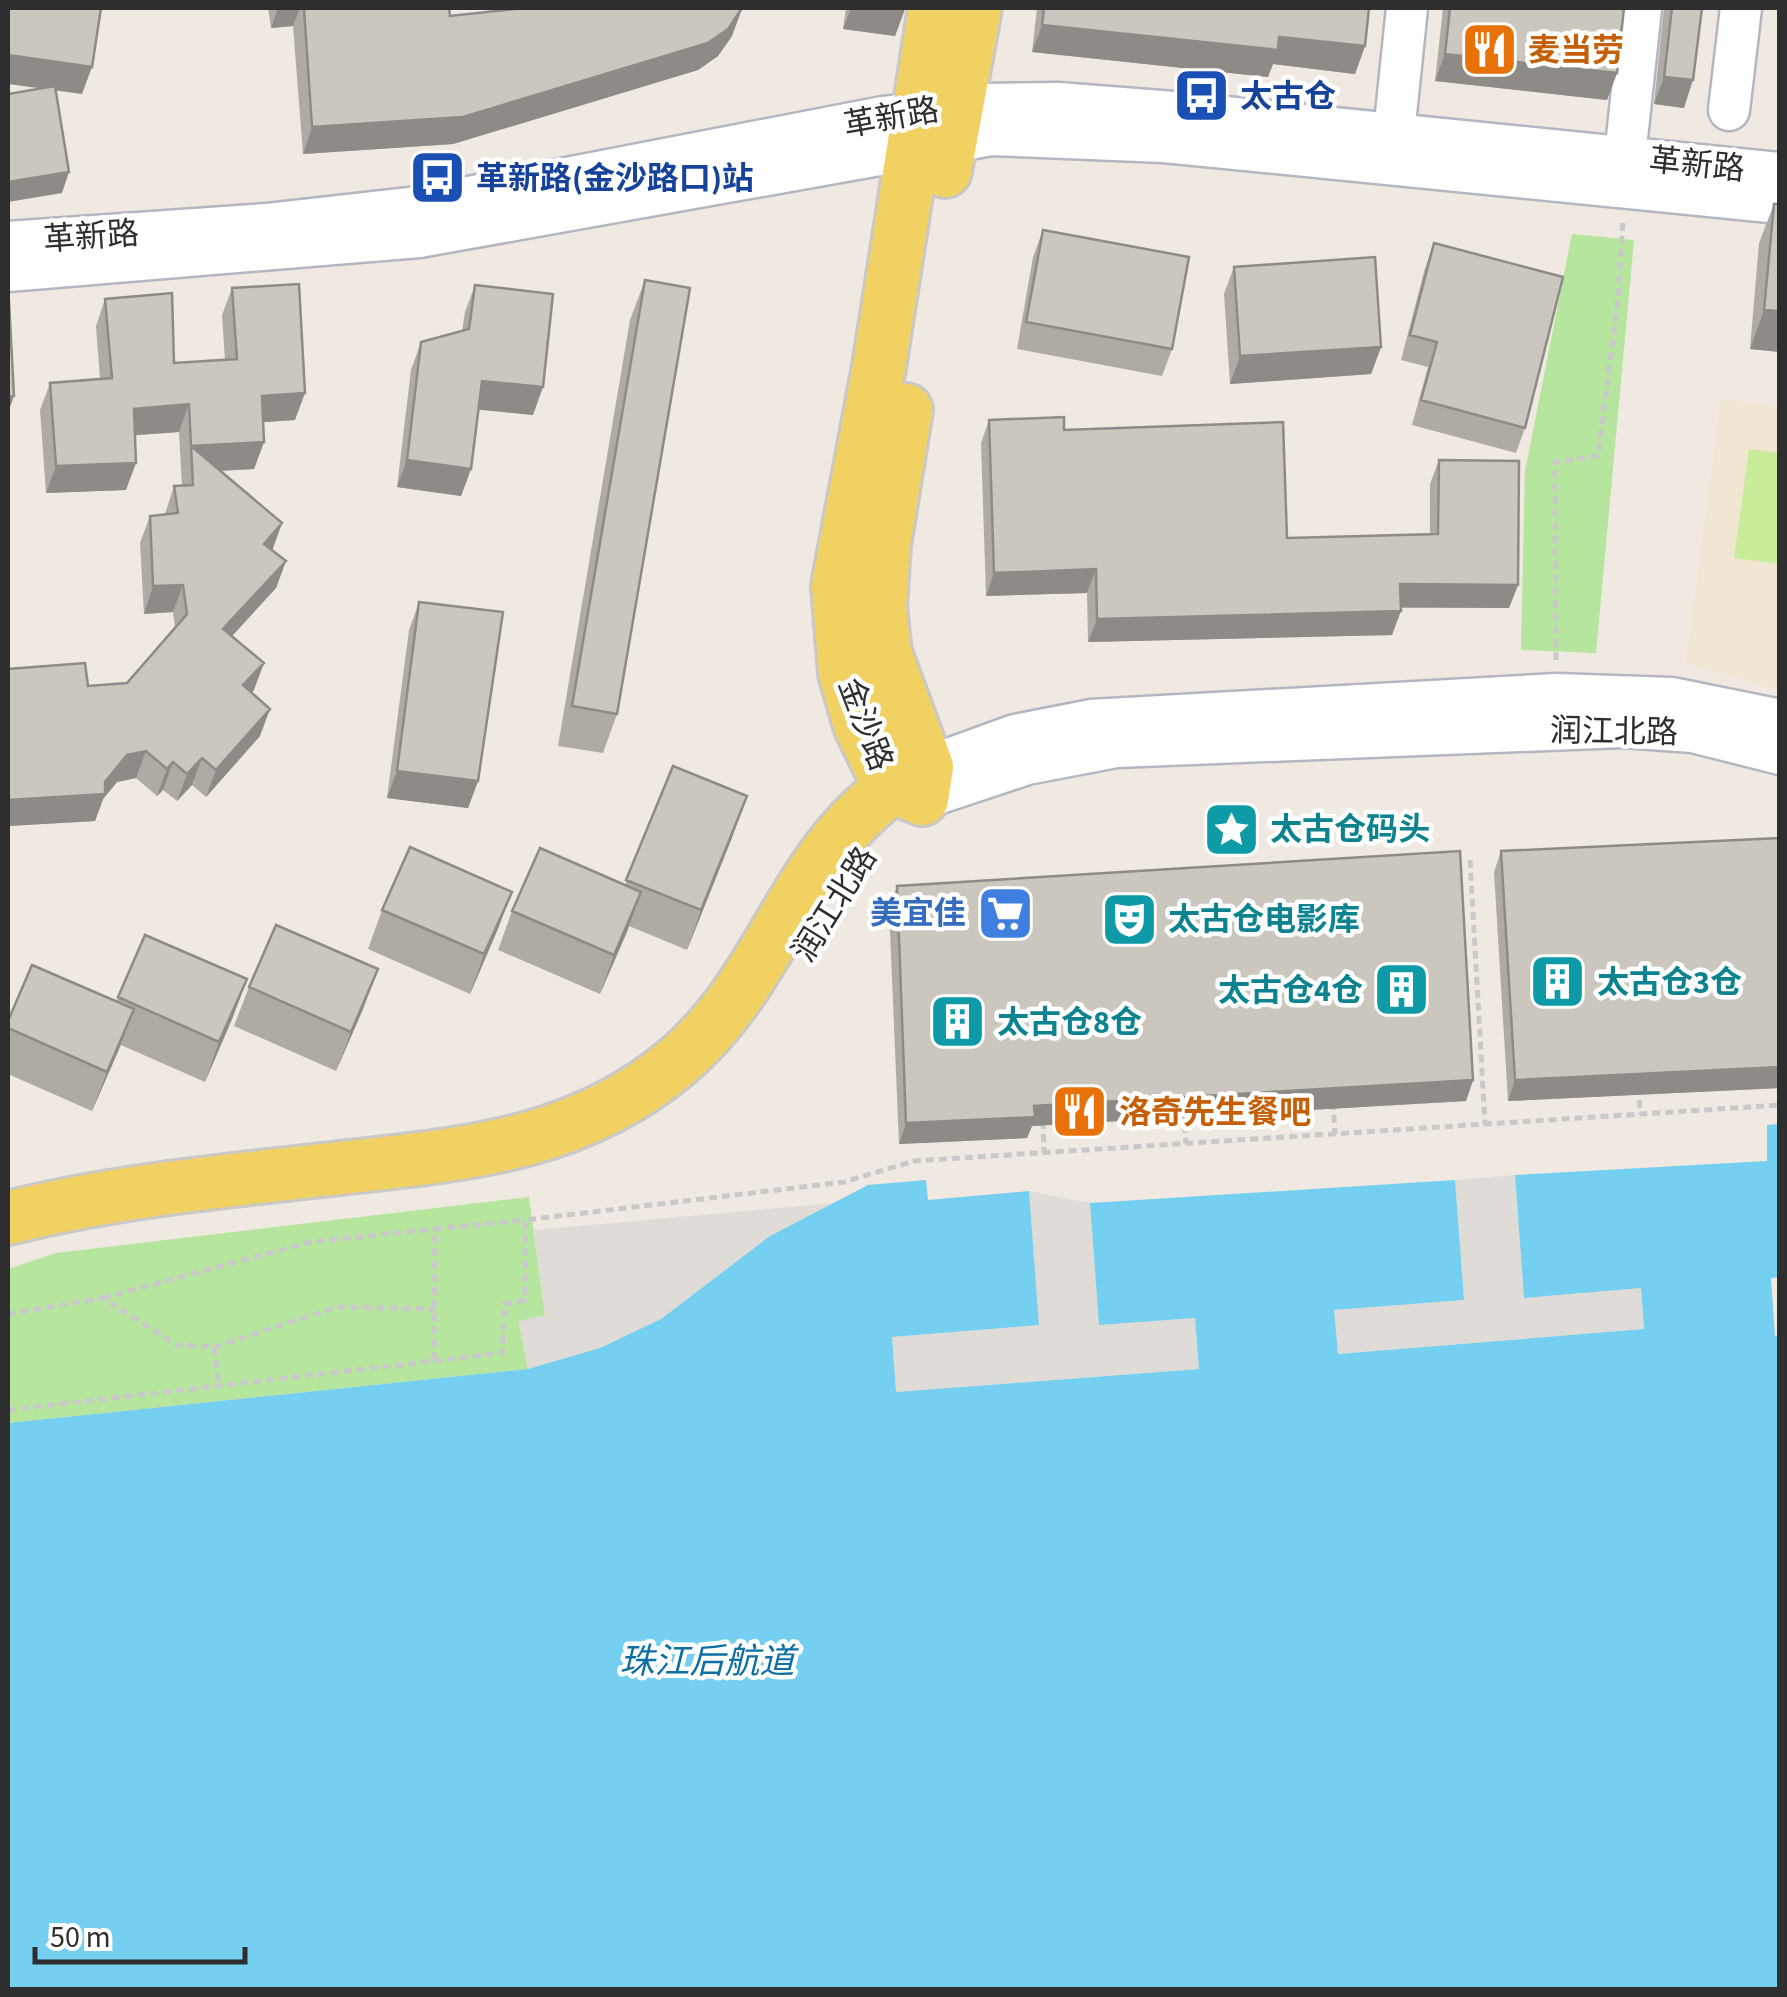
<svg xmlns="http://www.w3.org/2000/svg" width="1787" height="1997" font-family="'Source Sans 3','Noto Sans SC',sans-serif">
	<rect width="100%" height="100%" fill="#efe9e1"/>
	<path fill="#f0e6d1" d="M1721,399L1779,407V690L1686,663Z"/>
	<path fill="#b6e59e" d="M1572,234L1634,240L1596,653L1521,650L1525,471Z
		M529,1197L545,1316L519,1322L528,1369L8,1423V1269L56,1253Z"/>
	<path fill="#c9ec9a" d="M1749,449L1779,453V564L1734,558Z"/>
	<path fill="#dfdcd8" d="M1515,1175L1524,1298L1641,1288L1644,1329L1337,1354L1334,1310L1464,1300L1455,1180Z
		M1029,1191L1090,1203L1099,1325L1195,1318L1199,1369L896,1392L892,1337L1039,1325Z
		M834,1203L770,1236L661,1319L600,1348L528,1369L519,1321L545,1315L534,1230Z"/>
	<path fill="#75cff0" d="M1779,1124V1277L1771,1278L1775,1336H1780L1779,1989H8V1423L528,1369L600,1348L661,1319L770,1236L868,1185L926,1180L928,1200L1029,1191L1039,1325L892,1337L896,1392L1199,1369L1195,1318L1099,1325L1090,1203L1455,1180L1464,1300L1334,1310L1338,1354L1644,1329L1641,1288L1524,1298L1515,1175L1767,1161V1125Z"/>
	<g fill="none" stroke-linecap="round" stroke-linejoin="round">
		<defs>
			<path id="minor" d="M1729,110L1741,8
				M1394,133L1407,8
				M1625,156L1641,8
				M8,242L266,224L417,207L883,117L984,104L1058,103L1186,113L1780,173
				M8,271L419,237L991,135L1164,142L1780,203
				M927,767L1015,735L1091,720L1556,694L1672,698L1780,720
				M922,799L1027,764L1116,747L1623,727L1693,732L1780,754"/>
			<path id="major" d="M945,171L975,8
				M906,410L884,544L880,607L885,653L927,767L922,799
				M920,798L889,785L860,725L845,673L838,586L879,367L935,8
				M8,1218C111,1192 216,1182 322,1170C451,1155 573,1150 677,1062C784,972 795,832 927,767"/>
		</defs>
		<use href="#minor" stroke="#b4b7c1" stroke-width="45"/>
		<use href="#major" stroke="#c9c9c9" stroke-width="58"/>
		<path stroke="#c9c9c9" stroke-width="5" stroke-dasharray="8 5" stroke-linecap="butt" d="M1556,660L1555,462L1598,456L1618,300L1623,220
			M1470,860L1485,1124
			M1639,1087L1640,1114
			M1333,1102L1335,1134
			M1184,1112L1186,1144
			M1043,1121L1044,1153
			M103,1298L310,1242L435,1229
			M8,1314L103,1298L177,1345L214,1347L337,1307L435,1309
			M214,1347L219,1385
			M434,1360L435,1229L525,1220
			M8,1410L502,1353L505,1304L525,1300V1220L844,1182L914,1161L1780,1105"/>
		<use href="#minor" stroke="#fff" stroke-width="40"/>
		<use href="#major" stroke="#f2d163" stroke-width="52"/>
	</g>
	<path fill="#afaba4" d="M268,8H449L450,16L732,36L718,56L698,70L453,144L303,154L293,26L271,28Z
		M846,8H905L895,36L843,29Z
		M1037,8H1369L1365,46L1355,74L1273,64L1268,77L1032,52Z
		M1443,8H1624L1617,73L1607,100L1435,81Z
		M1664,8H1702L1684,108L1654,104Z
		M1774,204H1780V352L1750,349L1759,243Z
		M1043,230L1172,349L1162,376L1017,349L1033,257Z
		M1434,243L1525,428L1516,453L1412,425L1428,367L1401,360L1425,268Z
		M1234,267L1381,347L1371,374L1230,384L1224,294Z
		M645,280L617,714L603,753L558,746L630,320Z
		M475,285L533,415L478,409L471,469L461,496L397,487L411,370L421,342L462,331L465,312Z
		M232,288L295,420L263,422L264,442L254,469L220,471L282,523L272,550L286,561L276,588L231,636L254,690L251,693L260,736L206,797L192,785L177,801L163,790L157,796L136,778L117,782L103,799L95,821L8,826V669L88,686L127,683L175,627L173,612L144,614L140,543L150,516L165,514L174,486H182L179,432L135,435L126,490L46,493L40,410L50,383L100,379L96,326L105,299L174,363L225,360L222,315Z
		M989,420L1064,430L1287,538L1430,534V484L1439,460L1518,585L1509,608H1401L1392,635L1088,642L1087,593L986,596L981,443Z
		M419,602L478,781L468,808L387,798L409,630Z
		M673,766L733,835L687,950L629,926L600,994L498,950L512,911L625,885Z
		M1780,838V1088L1508,1101L1494,872L1501,851Z
		M897,886L1473,1080L1466,1101L1032,1126L1027,1138L899,1144L889,907Z
		M512,892L497,931L470,994L368,949L382,910Z
		M145,935L247,979L232,1019L205,1082L121,1045L92,1111L8,1074V1021L116,1002Z
		M249,987L363,1009L336,1071L234,1026Z"/>
	<path fill="#8e8b86" d="M278,8H300L293,26L271,28Z
		M851,8H895L905,9L895,36L843,29Z
		M742,9L732,36L718,56L698,70L453,144L303,154L312,127Z
		M1042,25L1279,37L1365,46L1355,74L1273,64L1268,77L1032,52Z
		M1445,54L1617,73L1607,100L1435,81Z
		M8,55L92,67L82,94L8,84Z
		M1664,77L1693,80L1684,108L1654,104Z
		M69,172L62,193L8,202V182Z
		M1764,310L1780,311V352L1750,349Z
		M1381,347L1371,374L1230,384L1240,356Z
		M482,381L543,387L533,415L472,409Z
		M305,393L295,420L252,423L262,396Z
		M14,396L8,413V397Z
		M189,404L179,432L124,436L134,409Z
		M264,442L254,469L192,472L191,446L181,473L191,446Z
		M407,460L471,469L461,496L397,487Z
		M136,463L126,490L46,493L56,466Z
		M282,523L272,551L264,544Z
		M286,561L276,588L213,657L223,629Z
		M1096,569L1087,593L986,596L994,573Z
		M1400,584L1518,585L1509,608L1392,607Z
		M183,585L173,612L144,614L153,586Z
		M1401,611L1392,635L1088,642L1097,619Z
		M264,663L254,690L233,712L243,685Z
		M270,709L260,736L206,797L216,770Z
		M146,751L136,778L117,782L103,799L95,821L8,826V800L105,782L127,755Z
		M202,758L192,785L177,801L187,774Z
		M173,762L163,790L157,796L167,769Z
		M397,771L478,781L468,808L387,798Z
		M747,796L733,835L687,950L701,910Z
		M512,892L497,931L470,994L484,954Z
		M641,892L627,932L600,994L614,955Z
		M378,969L363,1009L336,1071L351,1032Z
		M247,979L232,1019L205,1082L219,1042Z
		M134,1009L119,1049L92,1111L107,1072Z
		M1780,1067V1088L1508,1101L1515,1080Z
		M1473,1080L1466,1101L1032,1126L1027,1138L899,1144L906,1123L1034,1106Z"/>
	<path fill="#cbc7bf" stroke="#8e8b86" stroke-width="2.5" d="M8,8H101L92,67L8,55Z
		M304,8H449L450,16L525,8H742L728,29L708,43L463,117L312,127Z
		M1044,8H1369L1365,46L1279,37L1278,50L1042,25Z
		M1450,8H1624L1617,73L1445,54Z
		M1672,8H1702L1693,80L1664,77Z
		M55,86L69,172L8,182V94Z
		M1774,204H1780V311L1764,310Z
		M1043,230L1189,257L1172,349L1026,322Z
		M1434,243L1563,277L1525,428L1421,400L1437,342L1410,335Z
		M1375,257L1381,347L1240,356L1234,267Z
		M645,280L690,288L617,714L572,706Z
		M299,284L305,393L262,396L264,442L191,446L189,404L134,409L136,463L56,466L50,383L112,378L105,299L172,293L174,363L237,359L232,288Z
		M475,285L553,294L543,387L482,381L471,469L407,460L421,342L469,329Z
		M8,301H9L14,396L8,397Z
		M1064,417V430L1283,422L1287,538L1438,534L1439,460L1519,461L1518,585L1400,584L1401,611L1097,619L1096,569L994,573L989,420Z
		M191,446L282,523L264,544L286,561L223,629L264,663L243,685L270,709L216,770L202,758L187,774L173,762L167,769L146,751L127,755L105,782V794L8,800V669L85,663L88,686L127,683L187,614L183,585L153,586L150,516L178,513L174,486L193,485Z
		M419,602L503,612L478,781L397,771Z
		M673,766L747,796L701,910L626,880Z
		M1780,838V1067L1515,1080L1501,851Z
		M410,847L512,892L484,954L382,910Z
		M540,848L641,892L614,955L512,911Z
		M1460,851L1473,1080L1034,1106L1035,1117L906,1123L897,886Z
		M276,925L378,969L351,1032L249,987Z
		M145,935L247,979L219,1042L118,997Z
		M32,965L134,1009L107,1072L8,1028V1021Z"/>
	<defs>
		<symbol id="restaurant-square" viewBox="-11 -11 22 22"><rect x="-9" y="-9" width="18" height="18" rx="4" fill="#e8710a" stroke="#fff"/><path d="M-5-6h1v4h1v-4h1v4h1v-4h1v5L-1.5 .5V6h-2V.5L-5-1ZM5-6V6H3V1.5H1.5Q1.5-4 5-6Z" fill="#fff"/></symbol>
		<symbol id="bus-square" viewBox="-11 -11 22 22"><rect x="-9" y="-9" width="18" height="18" rx="4" fill="#1a4fb4" stroke="#fff"/><path d="M-5-6H5V4H4V6H2V4H-2V6H-4V4H-5ZM-3.5-4V0h7V-4ZM-3.5 1.2v1.5H-2V1.2ZM2 1.2v1.5H3.5V1.2Z" fill="#fff"/></symbol>
		<symbol id="sight-square" viewBox="-11 -11 22 22"><rect x="-9" y="-9" width="18" height="18" rx="4" fill="#0f9aa8" stroke="#fff"/><path d="M0-6L1.8-2.2L6-1.7L2.9 1.2L3.7 5.4L0 3.3L-3.7 5.4L-2.9 1.2L-6-1.7L-1.8-2.2Z" fill="#fff"/></symbol>
		<symbol id="supermarket-square" viewBox="-11 -11 22 22"><rect x="-9" y="-9" width="18" height="18" rx="4" fill="#3f7fe0" stroke="#fff"/><path d="M-6-5.5h2.5l.6 2H6L4.5 2H-2.5L-4.4-4H-6ZM-1.5 3.2a1.3 1.3 0 1 0 .1 0ZM3 3.2a1.3 1.3 0 1 0 .1 0Z" fill="#fff"/></symbol>
		<symbol id="theatre-square" viewBox="-11 -11 22 22"><rect x="-9" y="-9" width="18" height="18" rx="4" fill="#0f9aa8" stroke="#fff"/><path d="M-5-5.5Q0-4 5-5.5V0Q5 5 0 6Q-5 5-5 0ZM-3.3-2.5H-1v1.5H-3.3ZM1-2.5H3.3v1.5H1ZM-2.8 1Q0 5.5 2.8 1Z" fill="#fff"/></symbol>
		<symbol id="building-square" viewBox="-11 -11 22 22"><rect x="-9" y="-9" width="18" height="18" rx="4" fill="#0f9aa8" stroke="#fff"/><path d="M-4-6H4V6H1V3H-1V6H-4ZM-2.5-4.3h1.7v1.8h-1.7ZM.8-4.3h1.7v1.8H.8ZM-2.5-1h1.7V.8h-1.7ZM.8-1h1.7V.8H.8Z" fill="#fff"/></symbol>
	</defs>
	<g fill-rule="evenodd">
		<use href="#restaurant-square" x="1458" y="18" width="63" height="63"/>
		<use href="#bus-square" x="1170" y="64" width="63" height="63"/>
		<use href="#bus-square" x="406" y="146" width="63" height="63"/>
		<use href="#sight-square" x="1200" y="798" width="63" height="63"/>
		<use href="#supermarket-square" x="974" y="882" width="63" height="63"/>
		<use href="#theatre-square" x="1098" y="888" width="63" height="63"/>
		<use href="#building-square" x="1526" y="950" width="63" height="63"/>
		<use href="#building-square" x="1370" y="958" width="63" height="63"/>
		<use href="#building-square" x="926" y="990" width="63" height="63"/>
		<use href="#restaurant-square" x="1048" y="1080" width="63" height="63"/>
	</g>
	<g text-anchor="middle" stroke-width="9" stroke-linejoin="round" paint-order="stroke">
		<g font-size="32" font-weight="bold" fill="#c56008" stroke="#fff" text-anchor="start">
			<text x="1528" y="61">麦当劳</text>
			<text x="1119" y="1123">洛奇先生餐吧</text>
		</g>
		<g font-size="32" font-weight="bold" fill="#164399" stroke="#fff" text-anchor="start">
			<text x="1240" y="107">太古仓</text>
			<text x="476" y="189">革新路(金沙路口)站</text>
		</g>
		<g font-size="32" fill="#2e2e2e" stroke="#fff">
			<text transform="translate(891 117) rotate(-10)" y="11">革新路</text>
			<text transform="translate(1697 164) rotate(6)" y="11">革新路</text>
			<text transform="translate(91 236) rotate(-4)" y="11">革新路</text>
			<text transform="translate(866 724) rotate(69)" y="11">金沙路</text>
			<text transform="translate(1614 731) rotate(1)" y="11">润江北路</text>
			<text transform="translate(834 904) rotate(-58)" y="11">润江北路</text>
		</g>
		<g font-size="32" font-weight="bold" fill="#0d838f" stroke="#fff" text-anchor="start">
			<text x="1270" y="840">太古仓码头</text>
			<text x="1168" y="930">太古仓电影库</text>
			<text x="1597" y="993">太古仓3仓</text>
			<text x="1363" y="1001" text-anchor="end">太古仓4仓</text>
			<text x="997" y="1033">太古仓8仓</text>
		</g>
		<g font-size="32" font-weight="bold" fill="#366cbe" stroke="#fff" text-anchor="end">
			<text x="966" y="924">美宜佳</text>
		</g>
		<g font-size="35" font-style="italic" fill="#0d6fa3" stroke="#fff">
			<text x="707" y="1673">珠江后航道</text>
		</g>
	</g>
	<rect width="1787" height="1997" fill="none" stroke="#2e2e2e" stroke-width="20"/>
	<path d="M35 1947v15h210v-15" fill="none" stroke="#2e2e2e" stroke-width="5"/>
	<text x="50" y="1947" font-size="30" fill="#2e2e2e" stroke="#ffffff" stroke-width="8" paint-order="stroke">50 m</text>
</svg>
